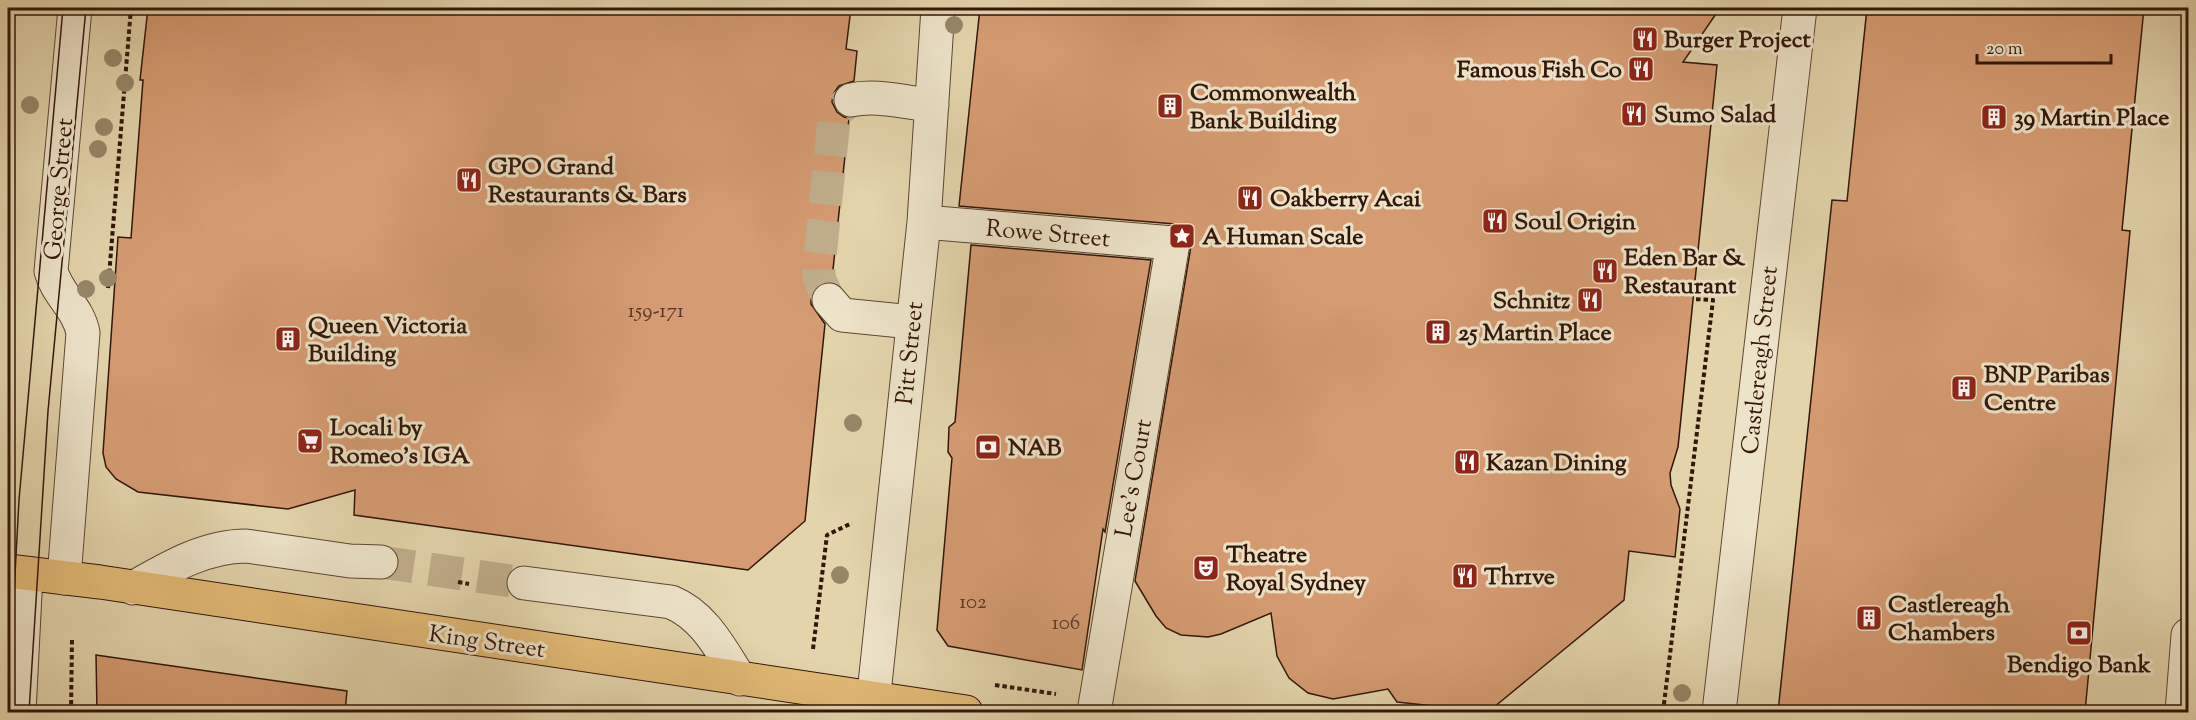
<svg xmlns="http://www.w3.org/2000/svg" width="2196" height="720" font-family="'Sorts Mill Goudy',serif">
	<rect width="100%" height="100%" fill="#e3d4ac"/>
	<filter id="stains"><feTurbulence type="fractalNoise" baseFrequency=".00333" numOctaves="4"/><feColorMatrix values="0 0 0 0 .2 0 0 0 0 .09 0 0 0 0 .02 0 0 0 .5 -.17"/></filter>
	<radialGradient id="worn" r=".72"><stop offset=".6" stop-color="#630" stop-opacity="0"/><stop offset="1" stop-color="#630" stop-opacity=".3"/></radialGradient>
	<path fill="#d59b72" stroke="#33160a" stroke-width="1.5" d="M148,8H851L846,49L857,51L854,81L839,86L833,94L832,102L837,112L844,117L849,118L832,279L831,282H825L817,286L811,294V304L825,324L805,521L748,570L354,515L355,490L288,509L138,492L116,479L106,467L103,453L118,237L131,238L143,80H140Z
		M980,8H1720L1683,62L1717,65L1678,447L1670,473L1671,485L1680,509L1675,557L1629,551L1624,600L1488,712L1397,702L1388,689L1333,699L1308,693L1289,678L1277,656L1271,613L1221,634L1208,637L1181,635L1166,628L1156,616L1135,581L1191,246V237L1185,228L1175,224L959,206Z
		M1867,8H2144L2122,230L2130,231L2085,712H1778L1832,200L1847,201Z
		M971,245L1151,260L1105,532L1103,529L1082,670L948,646L937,630L952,458L948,452L949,427L955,422Z
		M96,655L347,691L345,712H97Z"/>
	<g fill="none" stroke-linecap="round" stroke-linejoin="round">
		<path stroke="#c0ae8c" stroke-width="33" stroke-dasharray="33 16" stroke-linecap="butt" d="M829,300L819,278V267L834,119L837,111L851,100
			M381,562L524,583"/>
		<defs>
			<path id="minor" d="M851,100C876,94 906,103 932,105
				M924,222L1173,243L1094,712
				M829,300L842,315L912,322
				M64,578L83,333C79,309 57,294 51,271L75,8
				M524,583L671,602C705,616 721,650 740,679
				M133,588C168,568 205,546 246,546L350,561L381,562
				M19,712L26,574
				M872,712L924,222L938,8
				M1719,712L1800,8
				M2182,712L2188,635"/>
			<path id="major" d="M8,571L100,582L966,712"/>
		</defs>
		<use href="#minor" stroke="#5f4632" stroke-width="35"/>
		<use href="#major" stroke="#33160a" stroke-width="35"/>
		<path stroke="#33160a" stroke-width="4" stroke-dasharray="4.5 3" stroke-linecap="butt" d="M108,288L131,8
			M458,582L469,584
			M813,649L827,535L852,523
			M995,685L1056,694
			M1134,707L1169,712
			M71,712L72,639
			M556,712L557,707
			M1663,712L1713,300L1693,299"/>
		<use href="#minor" stroke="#ede3c9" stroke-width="33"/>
		<use href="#major" stroke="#e2ba76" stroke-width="33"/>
		<path stroke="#33160a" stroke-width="1.5" d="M8,704L19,500L63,8
			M29,712L48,411L86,8"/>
	</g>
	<g fill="#978769">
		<circle cx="954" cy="25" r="9"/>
		<circle cx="113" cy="58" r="9"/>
		<circle cx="125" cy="83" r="9"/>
		<circle cx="30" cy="105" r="9"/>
		<circle cx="104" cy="127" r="9"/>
		<circle cx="98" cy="149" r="9"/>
		<circle cx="108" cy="278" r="9"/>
		<circle cx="86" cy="289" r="9"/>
		<circle cx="853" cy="423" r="9"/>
		<circle cx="840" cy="575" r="9"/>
		<circle cx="1682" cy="693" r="9"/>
	</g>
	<defs>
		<symbol id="restaurant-square" viewBox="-11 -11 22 22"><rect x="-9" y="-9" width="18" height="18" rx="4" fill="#8f2418" stroke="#ede3c9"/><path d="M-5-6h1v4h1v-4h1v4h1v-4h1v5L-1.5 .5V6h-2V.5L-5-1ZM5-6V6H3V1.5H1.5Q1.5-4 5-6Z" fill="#fff"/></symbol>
		<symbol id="building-square" viewBox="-11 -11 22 22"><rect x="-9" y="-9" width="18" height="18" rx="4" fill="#8f2418" stroke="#ede3c9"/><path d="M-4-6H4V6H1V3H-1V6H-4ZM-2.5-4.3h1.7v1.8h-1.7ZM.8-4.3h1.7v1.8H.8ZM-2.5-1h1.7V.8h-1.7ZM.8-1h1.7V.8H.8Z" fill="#fff"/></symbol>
		<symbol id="sight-square" viewBox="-11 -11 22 22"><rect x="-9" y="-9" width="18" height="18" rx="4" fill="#8f2418" stroke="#ede3c9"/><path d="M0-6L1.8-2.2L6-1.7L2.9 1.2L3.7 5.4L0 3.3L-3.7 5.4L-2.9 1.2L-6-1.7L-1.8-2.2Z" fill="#fff"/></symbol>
		<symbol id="supermarket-square" viewBox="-11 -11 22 22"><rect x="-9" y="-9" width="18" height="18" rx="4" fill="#8f2418" stroke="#ede3c9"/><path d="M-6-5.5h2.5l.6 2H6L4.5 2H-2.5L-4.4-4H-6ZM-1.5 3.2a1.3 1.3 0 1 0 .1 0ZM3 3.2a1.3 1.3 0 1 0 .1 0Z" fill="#fff"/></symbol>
		<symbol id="bank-square" viewBox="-11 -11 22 22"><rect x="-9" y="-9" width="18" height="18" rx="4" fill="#8f2418" stroke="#ede3c9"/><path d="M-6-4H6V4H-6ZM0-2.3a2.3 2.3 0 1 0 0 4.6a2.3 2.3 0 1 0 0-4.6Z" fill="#fff"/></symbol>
		<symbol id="theatre-square" viewBox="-11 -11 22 22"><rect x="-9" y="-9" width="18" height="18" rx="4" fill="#8f2418" stroke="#ede3c9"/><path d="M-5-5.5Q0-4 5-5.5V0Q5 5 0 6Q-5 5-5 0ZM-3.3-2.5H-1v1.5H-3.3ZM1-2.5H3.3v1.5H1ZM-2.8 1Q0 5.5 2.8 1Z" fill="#fff"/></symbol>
	</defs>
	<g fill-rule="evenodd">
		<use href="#restaurant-square" x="1630" y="24" width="30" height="30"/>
		<use href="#restaurant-square" x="1626" y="54" width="30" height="30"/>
		<use href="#building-square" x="1155" y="91" width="30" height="30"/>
		<use href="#restaurant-square" x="1619" y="99" width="30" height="30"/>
		<use href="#building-square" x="1979" y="102" width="30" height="30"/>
		<use href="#restaurant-square" x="454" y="165" width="30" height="30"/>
		<use href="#restaurant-square" x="1235" y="183" width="30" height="30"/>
		<use href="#restaurant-square" x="1480" y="206" width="30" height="30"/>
		<use href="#sight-square" x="1167" y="221" width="30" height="30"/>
		<use href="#restaurant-square" x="1590" y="256" width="30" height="30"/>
		<use href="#restaurant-square" x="1575" y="285" width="30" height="30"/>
		<use href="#building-square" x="1423" y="317" width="30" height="30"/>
		<use href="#building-square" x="273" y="324" width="30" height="30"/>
		<use href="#building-square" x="1949" y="373" width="30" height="30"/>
		<use href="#supermarket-square" x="295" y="426" width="30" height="30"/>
		<use href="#bank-square" x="973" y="432" width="30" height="30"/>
		<use href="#restaurant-square" x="1452" y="447" width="30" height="30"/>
		<use href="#theatre-square" x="1191" y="553" width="30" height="30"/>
		<use href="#restaurant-square" x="1450" y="561" width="30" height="30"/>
		<use href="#building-square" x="1854" y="603" width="30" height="30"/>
		<use href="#bank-square" x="2064" y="618" width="30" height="30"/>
	</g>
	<g text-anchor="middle" stroke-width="6" stroke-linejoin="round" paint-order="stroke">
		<g font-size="21" fill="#5c3724">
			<text x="656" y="317">159-171</text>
			<text x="973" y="608">102</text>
			<text x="1066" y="629">106</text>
		</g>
		<g font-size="24" font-weight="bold" fill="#33160a" stroke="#ede3c9" text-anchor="start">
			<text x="1664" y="47">Burger Project</text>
			<text x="1622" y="77" text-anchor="end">Famous Fish Co</text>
			<text x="1190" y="100">Commonwealth<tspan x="1190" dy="28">Bank Building</tspan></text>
			<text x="1654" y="122">Sumo Salad</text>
			<text x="2014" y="125">39 Martin Place</text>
			<text x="488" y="174">GPO Grand<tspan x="488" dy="28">Restaurants &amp; Bars</tspan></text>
			<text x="1270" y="206">Oakberry Acai</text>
			<text x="1514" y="229">Soul Origin</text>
			<text x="1202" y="244">A Human Scale</text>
			<text x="1624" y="265">Eden Bar &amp;<tspan x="1624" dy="28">Restaurant</tspan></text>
			<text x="1570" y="308" text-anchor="end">Schnitz</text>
			<text x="308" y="333">Queen Victoria<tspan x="308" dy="28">Building</tspan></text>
			<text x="1458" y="340">25 Martin Place</text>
			<text x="1984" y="382">BNP Paribas<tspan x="1984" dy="28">Centre</tspan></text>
			<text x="330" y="435">Locali by<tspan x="330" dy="28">Romeo's IGA</tspan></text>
			<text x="1008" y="455">NAB</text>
			<text x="1486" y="470">Kazan Dining</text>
			<text x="1226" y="562">Theatre<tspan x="1226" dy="28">Royal Sydney</tspan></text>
			<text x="1484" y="584">Thr1ve</text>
			<text x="1888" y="612">Castlereagh<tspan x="1888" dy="28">Chambers</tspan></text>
			<text x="2079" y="672" text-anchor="middle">Bendigo Bank</text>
		</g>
		<g font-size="24" fill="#33160a" stroke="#ede3c9">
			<text transform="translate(58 189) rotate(-85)" y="8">George Street</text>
			<text transform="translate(1048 233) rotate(5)" y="8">Rowe Street</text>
			<text transform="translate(909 353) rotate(-84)" y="8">Pitt Street</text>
			<text transform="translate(1759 360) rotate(-84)" y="8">Castlereagh Street</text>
			<text transform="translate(1133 478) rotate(-80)" y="8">Lee's Court</text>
			<text transform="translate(487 641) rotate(8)" y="8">King Street</text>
		</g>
	</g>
	<rect width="2196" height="720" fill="none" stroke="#e3d4ac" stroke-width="30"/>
	<rect x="9" y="9" width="2178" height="702" fill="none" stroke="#33160a" stroke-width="3"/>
	<rect x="15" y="15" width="2166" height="690" fill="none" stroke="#33160a" stroke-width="1.5"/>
	<path d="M1977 54v9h134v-9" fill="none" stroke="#33160a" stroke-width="3"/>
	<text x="1986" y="54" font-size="18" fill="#33160a" stroke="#ede3c9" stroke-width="4.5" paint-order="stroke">20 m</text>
	<rect width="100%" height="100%" filter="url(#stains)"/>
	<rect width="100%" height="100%" fill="url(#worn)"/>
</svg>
